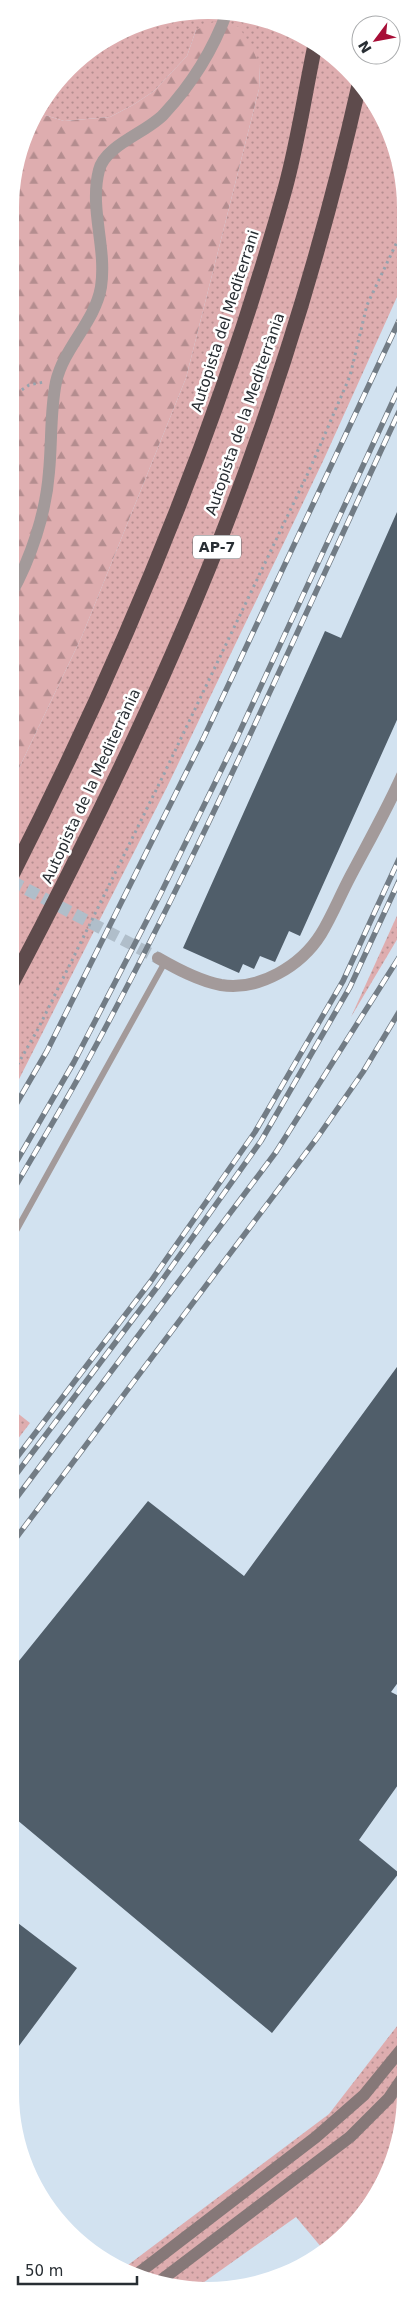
<svg xmlns="http://www.w3.org/2000/svg" width="416" height="2301" font-family="'DejaVu Sans',sans-serif">
	<defs>
		<pattern id="grass-dots" width="8" height="8" patternUnits="userSpaceOnUse" patternTransform="scale(1.25)"><rect width="8" height="8" fill="#deadaf"/><path d="M2 2h.1M6 6h.1" fill="none" stroke="#b48d8f" stroke-width="1.8" stroke-linecap="round"/></pattern>
		<pattern id="forest-firs" width="22" height="20" patternUnits="userSpaceOnUse" patternTransform="scale(1.25)"><rect width="22" height="20" fill="#deadaf"/><path d="M5 1l3.5 6h-7zM16 11l3.5 6h-7z" fill="#b48d8f"/></pattern>
	</defs>
	<rect width="100%" height="100%" fill="#d2e2f0"/>
	<path fill="url(#grass-dots)" d="M234,12L295,30L348,68L391,132L406,195V277L324,459L168,785L11,1095V785L82,636L186,378L259,89L260,66L196,30L187,56L154,91L133,105L110,117L64,121L35,112L87,51L156,17Z
		M405,898V926L351,1017Z
		M11,1408L30,1423L11,1448Z
		M404,2017V2119L380,2192L338,2242L296,2266L322,2248L296,2217L193,2290L120,2271L329,2114Z"/>
	<path fill="url(#forest-firs)" d="M216,21L239,27L251,46L260,66L259,89L186,378L82,636L11,785L12,182L35,112L64,121L110,117L133,105L154,91L187,56L196,30Z"/>
	<path fill="#505e6a" d="M405,494V702L300,936L289,931L275,962L260,956L254,969L243,964L239,973L183,948L325,631L341,638Z
		M405,1356V1673L391,1692L405,1699V1775L359,1840L399,1873L272,2033L10,1814V1672L148,1501L244,1576Z
		M10,1917L77,1968L10,2058Z"/>
	<g fill="none" stroke-linecap="round" stroke-linejoin="round">
		<path stroke="#b0beca" stroke-width="12" stroke-dasharray="12 6" stroke-linecap="butt" d="M11,881L158,958"/>
		<path stroke="#97a3ae" stroke-width="3" stroke-dasharray="2.5 4" stroke-linecap="butt" d="M11,397L29,385L44,382
			M11,1076L38,1029L162,778L309,471L350,376L367,305L406,223"/>
		<path stroke="#a39a9a" stroke-width="6" d="M11,1240L165,962"/>
		<path stroke="#a39a9a" stroke-width="12" d="M11,594C31,558 46,513 49,472C52,442 50,411 56,382C64,347 95,322 101,287C107,247 89,209 99,170C105,145 148,132 164,114C191,85 213,50 227,12
			M158,958C177,969 199,981 221,985C259,991 301,966 321,934C332,916 340,896 350,877C369,841 389,806 405,769"/>
		<path stroke="#867878" stroke-width="12" d="M136,2275L316,2137L364,2095L404,2046
			M160,2281L350,2137L389,2098L404,2076"/>
		<path stroke="#5e4b4c" stroke-width="15" d="M11,877C123,657 219,427 285,189C298,142 305,92 315,45
			M11,985C87,842 158,696 218,545C277,395 324,241 359,85"/>
		<defs>
			<path id="rail" d="M11,1113L47,1051L204,737L405,308
				M11,1171L74,1062L161,893L235,742L405,375
				M11,1194C36,1150 63,1107 87,1062C204,847 301,621 405,399
				M11,1465L151,1281L255,1132L343,981L405,846
				M11,1481L158,1286L261,1141L350,987L405,868
				M11,1505L276,1152L405,948
				M10,1546L317,1138L363,1072L405,1002"/>
		</defs>
		<use href="#rail" stroke="#727c85" stroke-width="5.5"/>
		<use href="#rail" stroke="#fff" stroke-width="4" stroke-dasharray="11" stroke-linecap="butt"/>
	</g>
	<g text-anchor="middle" stroke-width="5" stroke-linejoin="round" paint-order="stroke">
		<rect fill="#fff" stroke="#686d70" stroke-width="1" x="193" y="535.5" width="48" height="23" rx="4"/>
		<g font-size="14" font-weight="bold" fill="#282e33">
			<text x="217" y="552">AP-7</text>
		</g>
		<g font-size="15" fill="#282e33" stroke="#fff">
			<text transform="translate(225 321) rotate(-72)" y="5">Autopista del Mediterrani</text>
			<text transform="translate(245 414) rotate(-71)" y="5">Autopista de la Mediterrània</text>
			<text transform="translate(91 786) rotate(-65)" y="5">Autopista de la Mediterrània</text>
		</g>
	</g>
	<path d="M0 0H416V2301H0ZM208 19H208A189 189 0 0 1 397 208V2093A189 189 0 0 1 208 2282H208A189 189 0 0 1 19 2093V208A189 189 0 0 1 208 19Z" fill="#fff" fill-rule="evenodd"/>
	<g transform="translate(376 40) rotate(238)"><circle r="24" fill="#ffffff" stroke="#a9abad"/>
	<path d="M0-4L9 19L0 12L-9 19Z" fill="#a70e37"/>
	<text y="-8" font-size="14" font-weight="bold" text-anchor="middle" fill="#282e33">N</text>
	</g>
	<path d="M18 2276v8h119v-8" fill="none" stroke="#282e33" stroke-width="2.5"/>
	<text x="25" y="2276" font-size="15" fill="#282e33" stroke="#ffffff" stroke-width="4" paint-order="stroke">50 m</text>
</svg>
